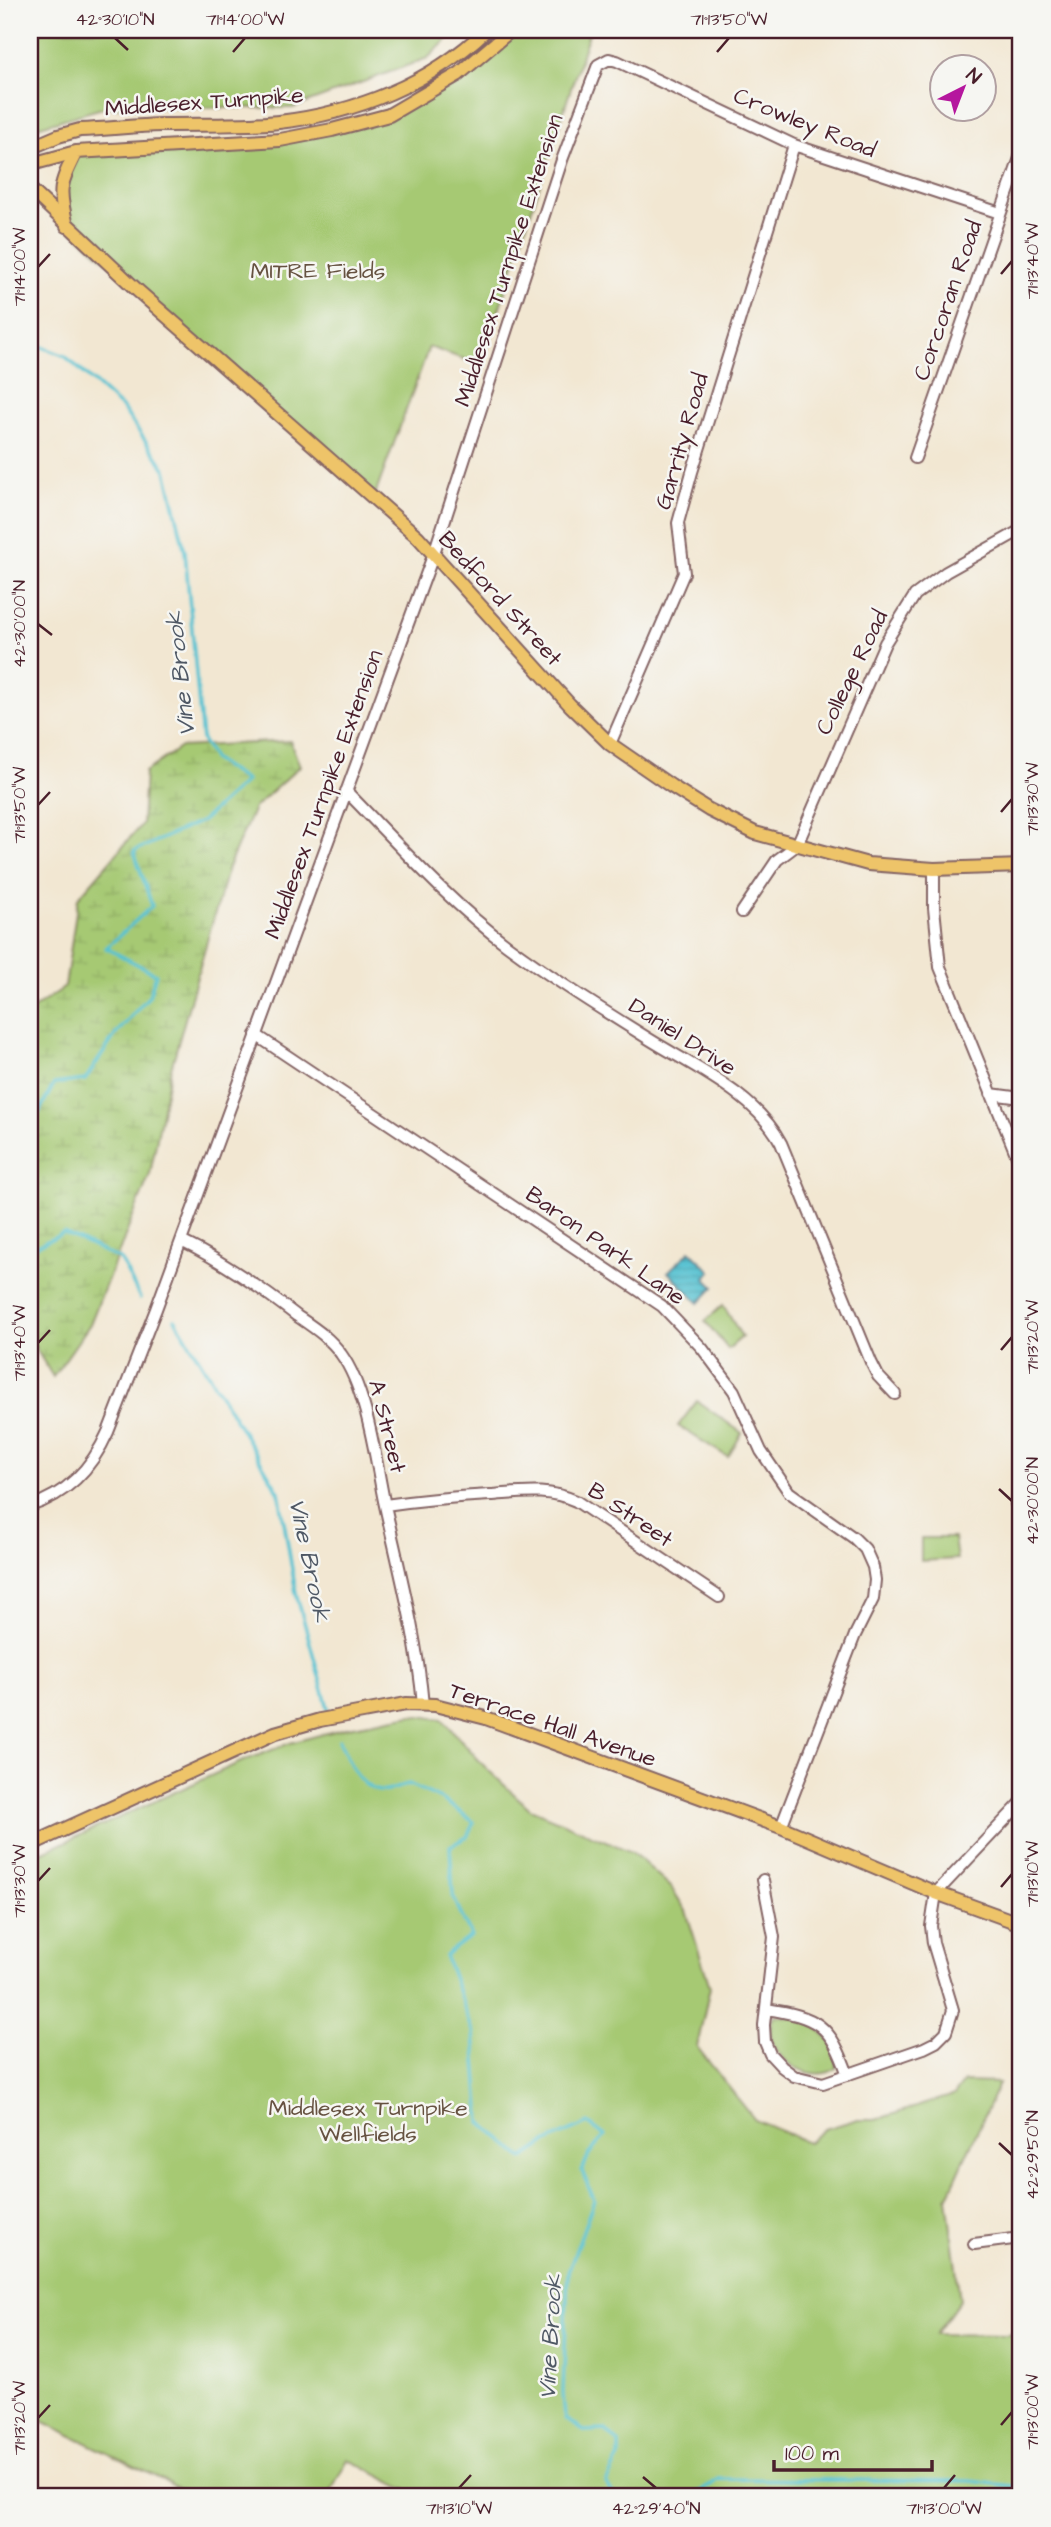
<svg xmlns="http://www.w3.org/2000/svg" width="1051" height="2527" font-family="'Architects Daughter',sans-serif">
	<defs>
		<pattern id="wetland-marsh" width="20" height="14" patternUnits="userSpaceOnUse" patternTransform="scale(1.75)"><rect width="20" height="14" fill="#a6c973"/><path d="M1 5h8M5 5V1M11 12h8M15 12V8" fill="none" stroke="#90ac64"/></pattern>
		<pattern id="water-rules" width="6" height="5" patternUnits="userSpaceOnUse" patternTransform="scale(1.75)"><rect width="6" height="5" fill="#57c2d2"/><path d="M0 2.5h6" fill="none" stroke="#4da6b4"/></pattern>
	</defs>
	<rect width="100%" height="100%" fill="#f6f6f2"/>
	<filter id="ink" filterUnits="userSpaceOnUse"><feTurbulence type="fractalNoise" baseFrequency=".0143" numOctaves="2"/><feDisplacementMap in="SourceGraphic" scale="14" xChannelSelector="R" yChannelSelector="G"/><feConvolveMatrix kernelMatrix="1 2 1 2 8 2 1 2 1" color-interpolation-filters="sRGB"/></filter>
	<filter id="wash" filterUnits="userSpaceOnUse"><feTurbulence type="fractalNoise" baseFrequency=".00686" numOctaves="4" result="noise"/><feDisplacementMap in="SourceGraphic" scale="28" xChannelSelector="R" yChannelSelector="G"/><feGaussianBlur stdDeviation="1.57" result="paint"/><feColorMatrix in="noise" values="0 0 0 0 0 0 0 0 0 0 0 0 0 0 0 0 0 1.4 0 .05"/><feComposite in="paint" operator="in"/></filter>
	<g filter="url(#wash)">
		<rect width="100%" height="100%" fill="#f2e7d2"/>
		<path fill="url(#wetland-marsh)" stroke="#78744f" stroke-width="2" d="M290,741L300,766L254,808L228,867L170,1072L150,1174L90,1324L53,1377L30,1339V1011L65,987L78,898L142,824L145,772L181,747Z"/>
		<path fill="#a6c973" stroke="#78744f" stroke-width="2" d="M30,30H457L428,58L293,108L106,107L30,129Z
			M511,30H590L481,365L429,347L374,498L67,226L63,176L76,152L280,140L389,115L459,74Z
			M723,1305L742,1337L728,1349L705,1321Z
			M697,1401L742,1433L728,1457L678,1426Z
			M921,1538H954L957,1559L921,1561Z
			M411,1715L442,1719L486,1768L530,1809L632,1852L671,1887L686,1911L710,1987L697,2047L755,2120L808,2142L825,2129L855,2120H875L954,2095L964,2082L999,2083L947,2198L960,2300L936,2334L1008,2335L1021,2331V2497H419L348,2459L328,2497H197L30,2415V1858L241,1762L290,1743L353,1726Z
			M774,2015L807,2019L833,2043L837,2068C809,2088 756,2051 774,2015Z"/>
		<path fill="url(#water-rules)" stroke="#50707e" stroke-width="2" d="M690,1251L711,1271L705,1278L714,1287L699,1303L668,1272Z"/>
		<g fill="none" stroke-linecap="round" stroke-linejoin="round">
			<path stroke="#57c2d2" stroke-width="3.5" d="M30,342L65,356L123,409L166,470L185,552L202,740L214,760L246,781L202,821L134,851L152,906L106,948L156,974L149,996L116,1034L85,1080L54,1084L30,1129
				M30,1249L64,1233L121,1260L140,1298
				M175,1319L279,1492L296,1593L328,1708
				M339,1740C348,1759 360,1795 387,1791C394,1789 401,1786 409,1784L443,1800L474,1822L467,1837L450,1846L453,1896L471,1936L445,1955L474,2034L481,2122L523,2158L547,2142L588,2123L605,2136L589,2154L582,2171L594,2200L568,2272L563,2392L565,2419L584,2431L606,2430L619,2443V2457L606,2483L615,2497
				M693,2497L719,2479L971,2481L1021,2487"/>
		</g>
	</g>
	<g filter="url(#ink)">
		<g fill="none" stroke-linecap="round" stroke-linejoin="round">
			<defs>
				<path id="minor" d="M915,458L1021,155
					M610,744L684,573L678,523L692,472L794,145
					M346,791C398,844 448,901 507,945C553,979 601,1009 649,1039C694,1067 755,1094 781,1143L871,1362L878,1376L895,1394
					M934,869V908L940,967L1021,1166
					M742,912L777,860L797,845L885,643L915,595L946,572L1021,530
					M256,1035L662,1306L702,1348L734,1391L761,1451L789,1492L854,1538L865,1549L873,1567L875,1580L873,1599L855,1635L781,1827
					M991,1094L1021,1098
					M181,1241C223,1261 261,1288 297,1316C313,1327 330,1338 341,1354C367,1390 375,1457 384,1501C399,1569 417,1636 423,1705
					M1016,1504L1021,1503
					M385,1505C420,1500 454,1497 490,1495C521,1493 547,1488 576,1501L719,1597
					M30,1506C68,1494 92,1468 108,1432L156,1309L434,553L562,160L598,65L609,59L617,61L794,145L1000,213
					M763,1880L774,1937L764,2025L765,2042L770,2054L782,2067L794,2076L823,2083L924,2048L936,2042L946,2032L953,2010L933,1943L931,1926L936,1893L1021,1803
					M766,2009C818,2017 830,2024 848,2075
					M974,2244L1021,2238"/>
				<path id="major" d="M30,148L58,136L80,130C107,129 134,126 161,125C200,124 240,126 279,122C356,113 430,84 486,30
					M30,162H39L76,152L280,140L332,130L389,115L459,74L511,30
					M30,189L137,290L418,537L570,705L610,744L671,786L709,810L755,833L868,864L934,869L1021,866
					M67,226C58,189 59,186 76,152
					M30,1845L275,1733L320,1720L406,1704L435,1705L486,1718L781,1827L936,1893L1021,1924"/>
			</defs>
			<use href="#minor" stroke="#856565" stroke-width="14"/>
			<use href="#major" stroke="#856565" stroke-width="16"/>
			<use href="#minor" stroke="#fff" stroke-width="10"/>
			<use href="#major" stroke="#eec469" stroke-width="12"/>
		</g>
	</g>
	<path fill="none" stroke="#4a1f2b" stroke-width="2.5" d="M115,38L128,50M233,52L245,38M717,52L729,38M38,267L50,254M1001,274L1012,261M38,624L52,635M38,805L50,792M1001,812L1012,799M38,1343L50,1330M1001,1350L1012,1337M999,1489L1012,1501M38,1881L50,1868M1001,1887L1012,1874M999,2143L1012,2155M38,2418L50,2405M1001,2425L1012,2412M643,2477L656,2488M459,2488L471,2475M944,2488L955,2475"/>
	<g text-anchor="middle" stroke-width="5" stroke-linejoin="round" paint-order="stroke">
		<g font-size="23" fill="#4a1f2b" stroke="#f6f6f2">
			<text transform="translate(204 101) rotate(-4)" y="8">Middlesex Turnpike</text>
			<text transform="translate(805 122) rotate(22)" y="8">Crowley Road</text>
			<text transform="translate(508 260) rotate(-72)" y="8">Middlesex Turnpike Extension</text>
			<text transform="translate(947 300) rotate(-71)" y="8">Corcoran Road</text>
			<text transform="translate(681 441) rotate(-74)" y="8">Garrity Road</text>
			<text transform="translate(501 598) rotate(48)" y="8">Bedford Street</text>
			<text transform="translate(851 672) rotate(-64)" y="8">College Road</text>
			<text transform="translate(323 794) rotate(-70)" y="8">Middlesex Turnpike Extension</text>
			<text transform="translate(683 1036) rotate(33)" y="8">Daniel Drive</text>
			<text transform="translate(606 1245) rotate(35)" y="8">Baron Park Lane</text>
			<text transform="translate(388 1426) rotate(76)" y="8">A Street</text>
			<text transform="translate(631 1514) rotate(34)" y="8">B Street</text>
			<text transform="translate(553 1724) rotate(19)" y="8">Terrace Hall Avenue</text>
		</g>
		<g font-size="23" fill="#665241" stroke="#f6f6f2">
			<text x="318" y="278">MITRE Fields</text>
			<text x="368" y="2115">Middlesex Turnpike<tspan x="368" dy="26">Wellfields</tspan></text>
		</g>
		<g font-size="24" font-style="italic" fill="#4f5865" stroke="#f6f6f2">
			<text transform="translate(180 674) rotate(-96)" y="8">Vine Brook</text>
			<text transform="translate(310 1560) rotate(78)" y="8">Vine Brook</text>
			<text transform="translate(550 2337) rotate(-87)" y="8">Vine Brook</text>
		</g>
	</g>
	<rect width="1051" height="2527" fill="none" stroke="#f6f6f2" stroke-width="77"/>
	<g transform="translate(963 88) rotate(42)"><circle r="33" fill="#f6f6f2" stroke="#b1a0a2" stroke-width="2"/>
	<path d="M0-5L12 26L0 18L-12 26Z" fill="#b5179e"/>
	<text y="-10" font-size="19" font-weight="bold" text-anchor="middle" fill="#4a1f2b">N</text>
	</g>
	<path d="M774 2460v10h158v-10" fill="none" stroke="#4a1f2b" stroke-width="3.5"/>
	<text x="785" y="2460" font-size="21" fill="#4a1f2b" stroke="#f6f6f2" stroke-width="5" paint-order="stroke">100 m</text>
	<rect x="38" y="38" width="974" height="2450" fill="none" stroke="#4a1f2b" stroke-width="2.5"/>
	<g font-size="18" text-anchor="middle" fill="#4a1f2b">
		<text x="115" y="25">42°30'10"N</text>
		<text x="245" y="25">71°14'00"W</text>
		<text x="729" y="25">71°13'50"W</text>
		<text transform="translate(1032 261) rotate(-90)" y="6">71°13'40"W</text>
		<text transform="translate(19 267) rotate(-90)" y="6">71°14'00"W</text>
		<text transform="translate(19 624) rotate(-90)" y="6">42°30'00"N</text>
		<text transform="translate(1032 799) rotate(-90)" y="6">71°13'30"W</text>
		<text transform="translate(19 805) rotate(-90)" y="6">71°13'50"W</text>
		<text transform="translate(1032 1337) rotate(-90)" y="6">71°13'20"W</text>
		<text transform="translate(19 1343) rotate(-90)" y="6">71°13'40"W</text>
		<text transform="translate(1032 1501) rotate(-90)" y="6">42°30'00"N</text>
		<text transform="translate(1032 1874) rotate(-90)" y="6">71°13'10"W</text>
		<text transform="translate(19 1881) rotate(-90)" y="6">71°13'30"W</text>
		<text transform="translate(1032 2155) rotate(-90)" y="6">42°29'50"N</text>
		<text transform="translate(1032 2412) rotate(-90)" y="6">71°13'00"W</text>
		<text transform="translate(19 2418) rotate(-90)" y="6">71°13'20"W</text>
		<text x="459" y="2514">71°13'10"W</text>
		<text x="656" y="2514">42°29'40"N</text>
		<text x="944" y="2514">71°13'00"W</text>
	</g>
</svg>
